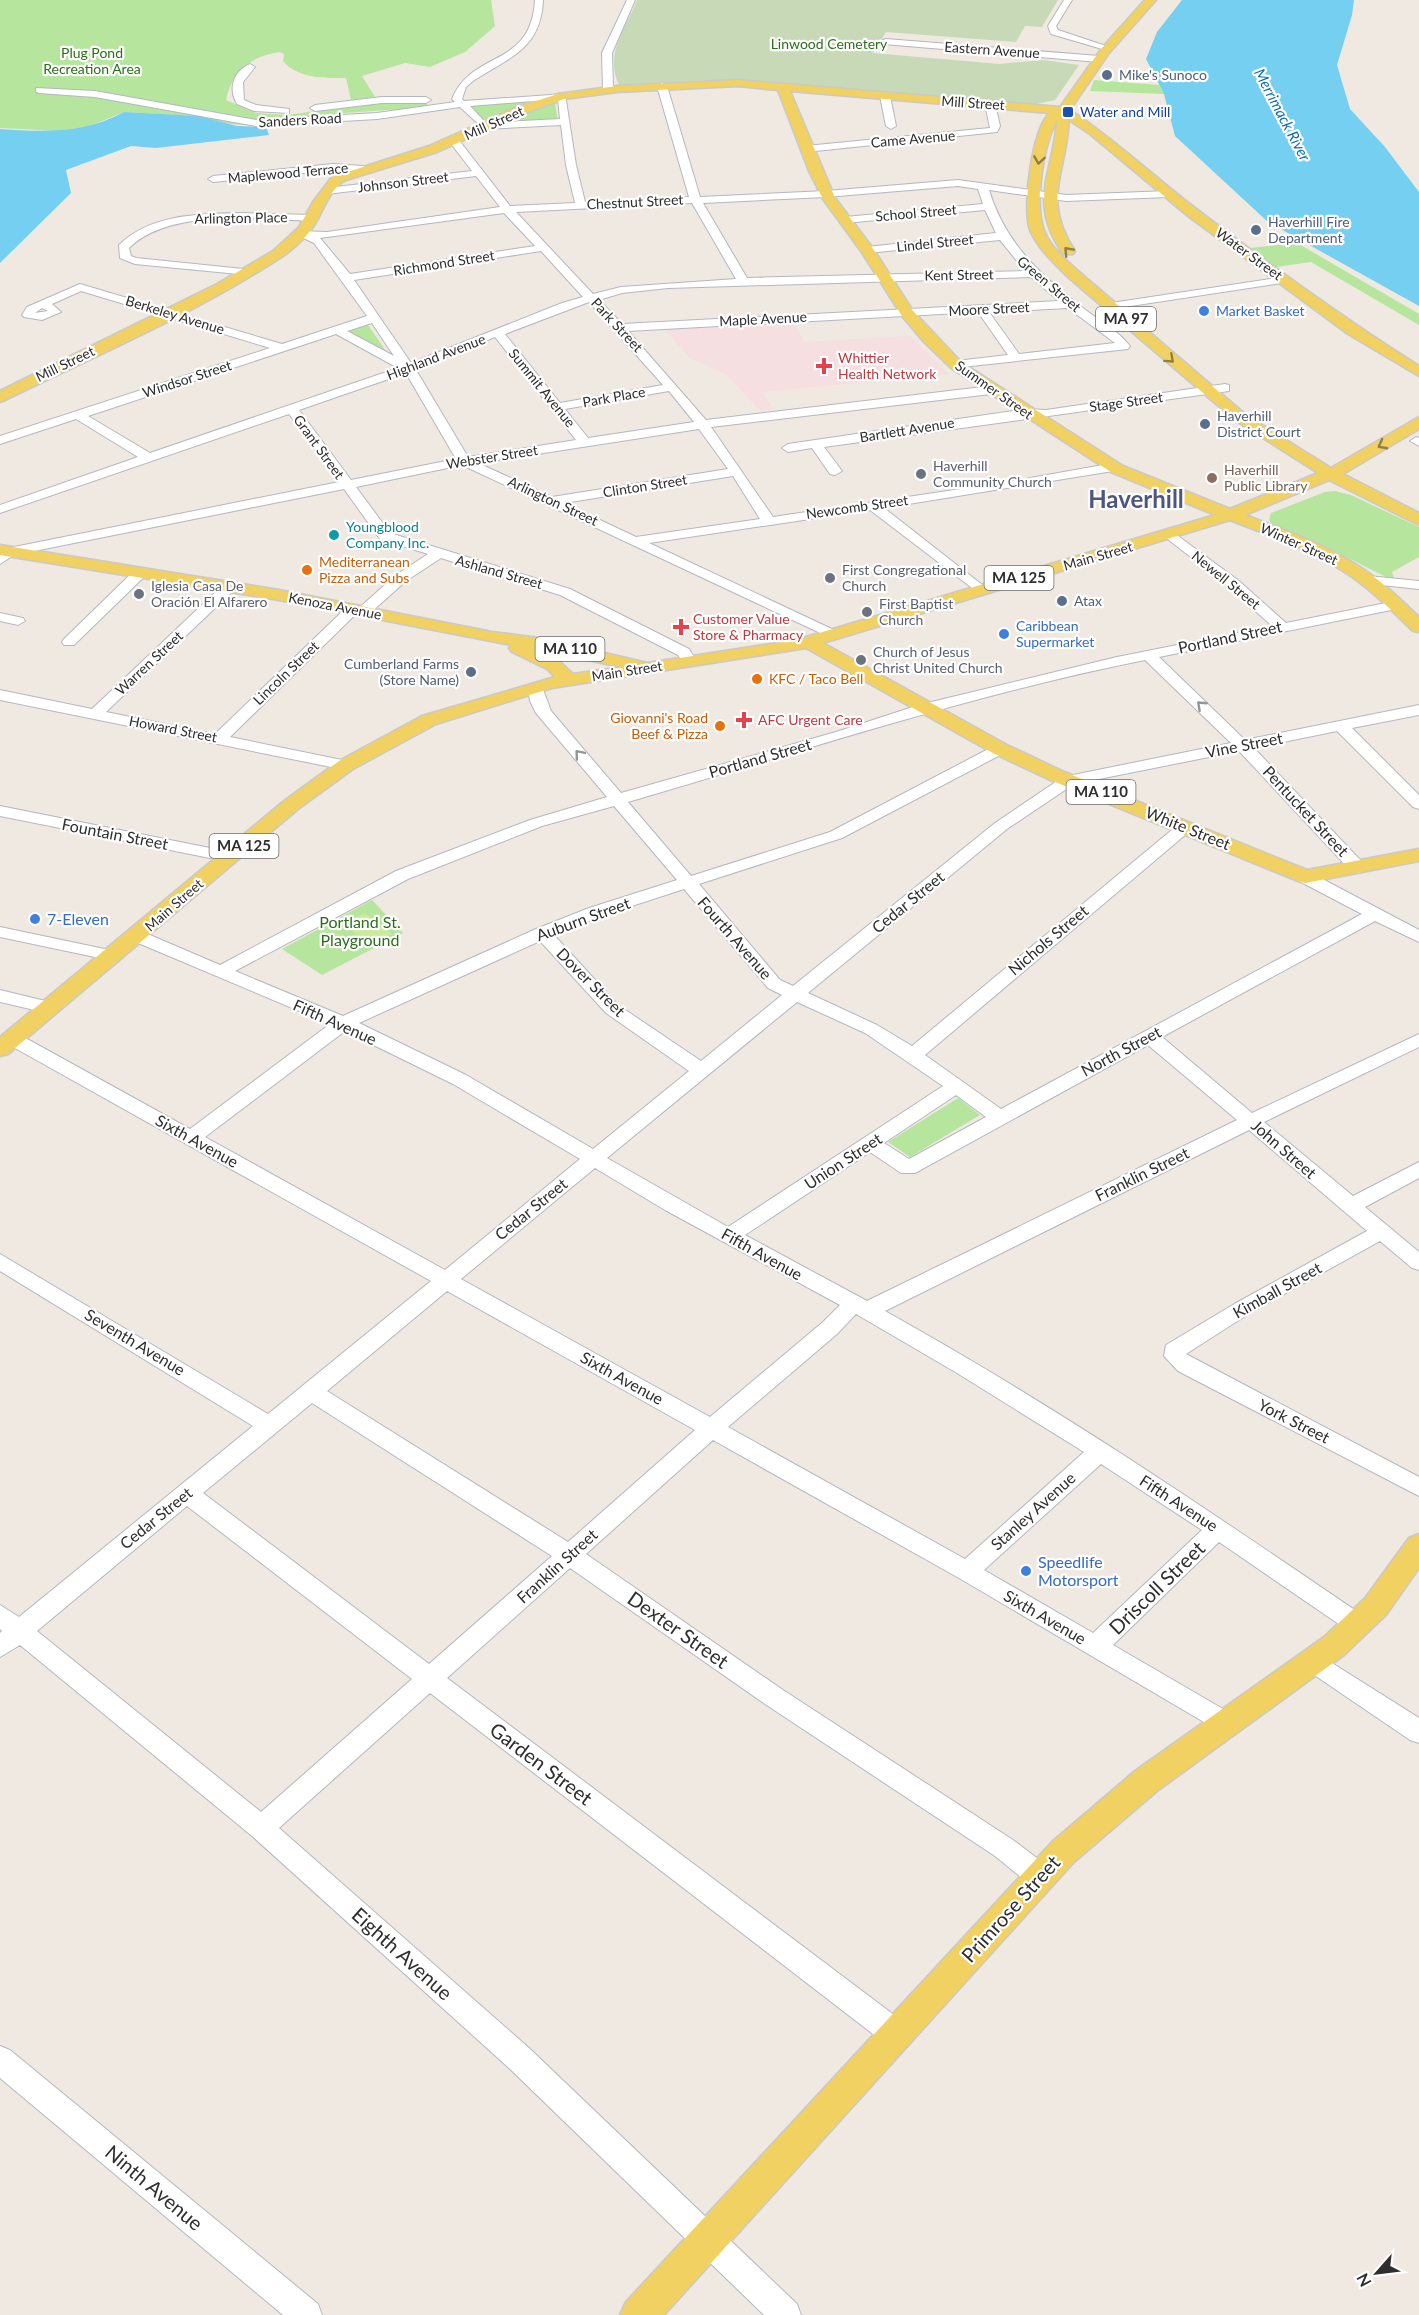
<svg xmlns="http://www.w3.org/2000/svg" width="1419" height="2315" font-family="Lato,sans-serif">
	<rect width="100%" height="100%" fill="#efe9e1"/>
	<path fill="#f5dfe0" d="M794,321L804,342L910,336L949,374L762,392L774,409L760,411L726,374L690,358L663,328Z"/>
	<path fill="#b6e59e" d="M0,0H491L495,26L465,52L430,67L405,63L362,76L375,97L351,100L346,78C325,78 298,79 283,61L284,54L280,52C251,56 232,71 226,100L256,113L287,115L368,104L426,102L428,107L303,116L245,125L229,124L195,116L124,112L90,126L59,131L0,128Z
		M1094,80L1159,85L1164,94L1090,91Z
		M536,98L538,101L485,121L468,106Z
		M552,102L555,103L558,121H503Z
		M1297,243L1419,314V325L1311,262L1276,267L1250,248Z
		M368,325L388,354L347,332Z
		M1335,491L1351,495L1419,527V557L1392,572L1394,578H1388L1316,542L1272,524L1269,520L1271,513L1325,492Z
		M372,900L403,933L322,975L282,949Z
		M958,1098L980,1115L910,1157L888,1142Z"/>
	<path fill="#c8d9b8" d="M637,0H1058L1042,27L1025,26L1016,42L886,32L873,53L999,64L1043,60L1079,65L1055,100L1032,105L761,81L710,80L619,85C604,53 626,29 637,0Z"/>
	<path fill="#c9ec9a" d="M365,913L392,934L370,945L343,924Z"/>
	<path fill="#75cff0" d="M1182,0H1354L1352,15L1337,65L1350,109L1385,147L1419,192V306L1268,222L1175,136L1164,94L1146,59L1157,32Z
		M124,112L199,116L237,126L266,127L269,135L156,148L131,146L66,170L71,193L0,263V129C44,132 84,134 124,112Z"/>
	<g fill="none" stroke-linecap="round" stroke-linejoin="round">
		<defs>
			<path id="minor" d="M535,0H543C541,49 510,57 473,81L466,87L462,99L464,101L565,94L576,165L585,202L689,197L657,86L662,83L667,86L700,197L826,191L958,180L1066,195L1169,191L1174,194L1169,197L1066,201L989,190C1005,242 1038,273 1079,305C1096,319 1117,329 1130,346L1128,349L952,368L950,365L956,361L1008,355L978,312L628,331L706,420L991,386L997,390L991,394L711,427L773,517L1008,482L1114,463L1119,464V470L884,508L985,587L987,590L980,594L870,510L649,543L836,631L838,634L836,637L831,638L462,465L356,487L390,533L570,589L689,649L697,662L695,665H685L678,655L560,595L441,558L406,581L369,614L358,612L230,737L352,762L354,765L352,768L346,770L0,700V690L92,709L224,584L229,583L236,587L234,590L106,712L215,734L348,606L359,608L396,575L428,554L380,539L344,489L14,555L0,564V553L9,548L339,482L289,414L0,513V505L138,457L76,419L0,444V436L270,348L81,291L52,304L61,312L42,320L24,317L22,315L27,307L80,284L282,344L367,316L314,243L295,234L300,231L327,232L500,207L476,176L327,194L322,191L327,188L472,171L449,141L454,138L458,139L510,206L575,203L566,165L561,125L484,129L460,107L377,119L256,126L95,97L39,93L36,92V88L95,91L256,120L377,113L455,102L452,99C472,49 531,69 535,0ZM558,99L560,119L486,123L470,106ZM958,186L978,189L983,204L845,217L840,220L845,223L985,210L996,233L867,247L862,250L867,253L1000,240L1025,271L747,278L703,203L826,197ZM692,203L736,279L621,287L593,294L516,212ZM504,213L535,246L350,274L320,238ZM541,251L583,297L562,303L411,363L354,280ZM1031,277L1059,301L622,324L599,300L622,293L668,288ZM589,302L663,385L560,403L505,334ZM42,308L48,311L35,313ZM1068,308L1115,343L1019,354L989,312ZM372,323L394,356L347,331ZM336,334L398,368L150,453L88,416ZM495,337L576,440L468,457L416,370ZM406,373L456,459L351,480L299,410ZM669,391L694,422L588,438L565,409ZM699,429L728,469L552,497L478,463ZM733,476L760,519L636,537L564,503Z
				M627,0H635L612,53L613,90L608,93L603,90L602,53Z
				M1064,0H1072L1056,26L1058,30L1109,47V51L1051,34L1048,26Z
				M886,39L1099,56L1104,59L1099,62L883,44V40Z
				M250,64L255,67L243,82L244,100L256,105L289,109V113L254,111L237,104C228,89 233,71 250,64Z
				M885,93L890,96L896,126L891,129L886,126L880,96Z
				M382,97H426L431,100L426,103H382L315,111L310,108L315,105Z
				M990,101L995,104L1000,126L997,132L806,152L801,149L806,146L990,128L985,104Z
				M333,164L363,166L368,169L363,172L333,170L213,182L208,179L213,176Z
				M240,213L312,215L317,218L312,221C259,219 170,208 129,248L131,256L136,258L253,270L255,272L249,275L135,264L120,258L119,245C151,214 198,214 240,213Z
				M1284,277L1288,278V282L1111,309L1105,306L1111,303Z
				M1225,384L1229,385V391L824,447L842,471L835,475L830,474L812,448L788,452L782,448L788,444L1026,409L1046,410Z
				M1416,437L1419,438V446L1410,441Z
				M1170,530L1239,581L1286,623L1396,601L1401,602V608L1396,609L1159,657L1245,740L1419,705V715L1352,728L1419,795V809L1413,807L1337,731L1254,748L1364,864L1366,868L1358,873L1352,872L1239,751L1074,784L1007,829L808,993L877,1025L912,1046L1179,824H1191L1193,827L1191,830L925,1055L1001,1109L1362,914L1299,881L1297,877L1299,873H1311L1419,930V942L1375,921L1162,1037L1252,1113L1419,1034V1047L1264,1122L1353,1196L1419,1162V1178L1365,1207L1419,1252V1270L1412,1268L1380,1241L1250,1313L1186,1354L1419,1477V1496L1178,1371L1164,1356L1166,1345L1236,1303L1367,1231L1249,1130L885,1311C1051,1403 1208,1510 1365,1617L1369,1624L1365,1631L1357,1634L1349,1631L1219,1542L1113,1645L1235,1716L1238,1724L1235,1732L1226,1735L959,1578L713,1440L586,1554L783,1690L1013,1840L1050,1868L1054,1877L1050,1886L1041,1889L1032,1886L995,1856L765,1704L570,1568L447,1678L906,2024L910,2034L906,2044L896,2047L886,2044L430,1693L279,1828L529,2048L797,2304L801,2315H764L509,2068L252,1836L20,1645L0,1657V1633L2,1631L0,1629V1605L19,1617L253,1426L0,1271V1254L268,1414L431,1281L6,1043L4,1039L13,1033L20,1035L190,1129L330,1024L131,940L128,936L131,932H143L220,965L396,871L530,820L607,797L536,713L530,701L528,687L531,684H541L551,711L621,793L836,732L919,705L1117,657L1272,626L1229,587L1165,537L1163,534ZM1145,660L1231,743L1063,777L995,823L793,986L780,980L699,884L842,838L1006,752L1008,749L1006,746H994L830,832L691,876L628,802C799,752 969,695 1145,660ZM614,806L677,880L589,908L536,929L343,1016L235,971L408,879L542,826ZM684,889L768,988L782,995L701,1061L618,1005L554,935L601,916ZM540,941L606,1013L689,1071L593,1149L466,1075L359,1023ZM797,1002L865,1033L943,1086L728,1227L607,1158ZM345,1031L453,1084L580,1159L445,1270L205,1137ZM1148,1045L1237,1120L867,1301L745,1235L870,1152L901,1173H915ZM956,1095L986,1117L909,1159L884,1143ZM595,1168L665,1210L840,1305L823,1322L710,1417L461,1279ZM447,1291L695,1430L568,1542L327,1391ZM856,1314L957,1373L1084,1452L965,1559L728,1427L837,1334ZM312,1403L552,1556L429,1664L203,1493ZM1101,1464L1202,1530L1093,1633L984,1570ZM187,1506L412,1679L261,1812L37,1631Z
				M141,568L146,569V575L74,645H64L62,642L64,639L136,569Z
				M1368,576L1419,581V589L1363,583L1361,580Z
				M0,613L23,618L25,621L18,625L0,621Z
				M0,806L230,852L238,857L230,862L0,816Z
				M0,927L114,951L123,956L114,961L0,937Z
				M0,990L58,1004L61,1008L52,1014L0,1002Z
				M1313,1651L1419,1718V1743L1410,1740L1304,1668L1301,1661L1304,1654Z
				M0,2046L10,2050L318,2304L322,2315H283L0,2078Z"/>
			<path id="major" d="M1145,0H1156L1109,53L1070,110C1116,140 1155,178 1199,211C1270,265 1343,318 1419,366V376L1348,334L1188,216L1090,134L1069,120C1066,174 1041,200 1075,251L1073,254H1063C1027,201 1053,175 1057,120C1043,146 1032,210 1047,237C1054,250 1067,261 1078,271L1246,415L1331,468L1419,417V429L1343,474L1419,513V525L1329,480L1245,515C1282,529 1322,543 1355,564C1379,578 1399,598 1419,617V632L1413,631C1391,610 1369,587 1343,571C1309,549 1268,535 1230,520L823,643L1007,745L1062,771L1307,870L1419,849V861L1305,883L1298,881L1048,779L993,753L806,648L552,688L436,724L353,769L298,809L8,1054L0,1056V1037L284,801L339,761L422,716L555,677L547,669L512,652L509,648L511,645L279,600L0,555V545L279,590L492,632L546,639L647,663L796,640L1215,515L1111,472L951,368L924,342L902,316L861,251L823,199L809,171L778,90L738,86L617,92L564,99L525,113L437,152L346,180C327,190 323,215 310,231C303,240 290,252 280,258C194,314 97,355 5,400L0,402V391L217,284L273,251L299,227L313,202L332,177L429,146L517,107L558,94L617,86L738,80L1060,107L1101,49ZM790,91L1050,113C1032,126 1022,210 1030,230C1038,249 1054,263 1068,277L1236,421L1318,473L1230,509L1123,466L961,362L913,311L874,250L835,198ZM531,648L621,667L573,674L559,661Z
				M1419,1534V1568L1386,1615L1344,1655L1157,1791L1074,1862L664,2315H620L626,2302L1052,1842L1135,1771L1324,1637L1366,1597L1409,1538Z"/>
		</defs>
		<use href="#minor" stroke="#b4b7c1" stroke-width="2"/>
		<use href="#major" stroke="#c9c9c9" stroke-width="3"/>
		<use href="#minor" fill="#fff" fill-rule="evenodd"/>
		<use href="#major" fill="#f2d163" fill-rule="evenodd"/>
	</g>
	<defs><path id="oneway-chevron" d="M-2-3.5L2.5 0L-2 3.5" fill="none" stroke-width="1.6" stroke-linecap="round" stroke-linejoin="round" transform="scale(1.5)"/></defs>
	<g stroke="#908048">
		<use href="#oneway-chevron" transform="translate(1039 160) rotate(99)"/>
		<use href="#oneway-chevron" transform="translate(1068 251) rotate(-133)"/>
		<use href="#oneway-chevron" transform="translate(1170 359) rotate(42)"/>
		<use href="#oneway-chevron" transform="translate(1382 445) rotate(152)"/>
	</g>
	<g stroke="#969696">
		<use href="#oneway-chevron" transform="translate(1201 705) rotate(-137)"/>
		<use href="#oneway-chevron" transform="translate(579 754) rotate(-130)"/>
	</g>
	<g fill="#5c6f8a" stroke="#fff" stroke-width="2">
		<circle cx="1107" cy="75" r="6"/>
		<circle cx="1256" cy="230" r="6"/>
		<circle cx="1205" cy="424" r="6"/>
		<circle cx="1062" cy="601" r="6"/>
		<circle cx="471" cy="672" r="6"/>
	</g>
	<rect fill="#1a4fb4" stroke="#fff" stroke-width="2" x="1062" y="106" width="12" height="12" rx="3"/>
	<g fill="#3f7fe0" stroke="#fff" stroke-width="2">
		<circle cx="1204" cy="311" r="6"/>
		<circle cx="1004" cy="634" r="6"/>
		<circle cx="35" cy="919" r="6"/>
		<circle cx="1026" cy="1571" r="6"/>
	</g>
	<g fill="#e0444e" stroke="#fff" stroke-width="2">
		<path d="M821 357h6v6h6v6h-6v6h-6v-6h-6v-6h6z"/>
		<path d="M678 618h6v6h6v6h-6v6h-6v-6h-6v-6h6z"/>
		<path d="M741 711h6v6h6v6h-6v6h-6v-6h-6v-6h6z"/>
	</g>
	<g fill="#6b7280" stroke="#fff" stroke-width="2">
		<circle cx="921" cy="474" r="6"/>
		<circle cx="830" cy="578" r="6"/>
		<circle cx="139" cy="594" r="6"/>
		<circle cx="867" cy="612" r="6"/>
		<circle cx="861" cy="660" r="6"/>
	</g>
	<circle fill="#8d6e63" stroke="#fff" stroke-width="2" cx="1212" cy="478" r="6"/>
	<circle fill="#0f9aa8" stroke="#fff" stroke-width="2" cx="334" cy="535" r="6"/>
	<g fill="#e8710a" stroke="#fff" stroke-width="2">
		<circle cx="307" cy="570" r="6"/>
		<circle cx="757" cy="679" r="6"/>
		<circle cx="720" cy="726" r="6"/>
	</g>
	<g text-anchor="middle" stroke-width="4.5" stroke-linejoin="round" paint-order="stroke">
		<g font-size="14" fill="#2c6e1b" stroke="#fff">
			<text x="829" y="49">Linwood Cemetery</text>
			<text x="92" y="58">Plug Pond<tspan x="92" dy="16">Recreation Area</tspan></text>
		</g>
		<g font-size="14" fill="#2e2e2e" stroke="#fff">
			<text transform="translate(992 50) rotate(4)" y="5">Eastern Avenue</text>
			<text transform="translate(973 103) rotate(4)" y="5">Mill Street</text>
			<text transform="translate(300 120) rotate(-3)" y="5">Sanders Road</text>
			<text transform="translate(494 123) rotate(-24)" y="5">Mill Street</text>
			<text transform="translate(913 139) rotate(-5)" y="5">Came Avenue</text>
			<text transform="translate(288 173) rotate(-5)" y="5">Maplewood Terrace</text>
			<text transform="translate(403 182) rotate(-7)" y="5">Johnson Street</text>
			<text transform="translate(635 202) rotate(-3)" y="5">Chestnut Street</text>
			<text transform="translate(916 213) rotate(-5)" y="5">School Street</text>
			<text transform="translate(241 218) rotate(-1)" y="5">Arlington Place</text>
			<text transform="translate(935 243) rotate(-6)" y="5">Lindel Street</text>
			<text transform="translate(1249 254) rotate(36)" y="5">Water Street</text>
			<text transform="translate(444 263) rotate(-9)" y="5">Richmond Street</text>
			<text transform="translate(959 275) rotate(-1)" y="5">Kent Street</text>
			<text transform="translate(1049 284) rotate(40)" y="5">Green Street</text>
			<text transform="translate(989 309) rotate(-3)" y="5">Moore Street</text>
			<text transform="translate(175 315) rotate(17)" y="5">Berkeley Avenue</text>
			<text transform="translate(763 319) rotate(-3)" y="5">Maple Avenue</text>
			<text transform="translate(617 325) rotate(47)" y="5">Park Street</text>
			<text transform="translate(436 357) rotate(-21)" y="5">Highland Avenue</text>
			<text transform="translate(65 364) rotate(-26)" y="5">Mill Street</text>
			<text transform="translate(187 379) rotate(-18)" y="5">Windsor Street</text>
			<text transform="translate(542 388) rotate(51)" y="5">Summit Avenue</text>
			<text transform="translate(994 390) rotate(35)" y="5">Summer Street</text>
			<text transform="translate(614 397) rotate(-10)" y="5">Park Place</text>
			<text transform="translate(1126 402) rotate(-8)" y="5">Stage Street</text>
			<text transform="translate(907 430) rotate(-9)" y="5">Bartlett Avenue</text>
			<text transform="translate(319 447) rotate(54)" y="5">Grant Street</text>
			<text transform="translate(492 457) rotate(-9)" y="5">Webster Street</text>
			<text transform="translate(645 486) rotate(-9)" y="5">Clinton Street</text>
			<text transform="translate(553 501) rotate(25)" y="5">Arlington Street</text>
			<text transform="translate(857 507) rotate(-8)" y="5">Newcomb Street</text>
			<text transform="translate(1299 544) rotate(24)" y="5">Winter Street</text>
			<text transform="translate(1098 556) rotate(-16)" y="5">Main Street</text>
			<text transform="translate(499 572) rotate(16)" y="5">Ashland Street</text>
			<text transform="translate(1226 580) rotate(39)" y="5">Newell Street</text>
			<text transform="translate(335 606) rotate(11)" y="5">Kenoza Avenue</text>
			<text transform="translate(149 663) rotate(-43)" y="5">Warren Street</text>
			<text transform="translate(627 671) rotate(-9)" y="5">Main Street</text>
			<text transform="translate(286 673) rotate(-44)" y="5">Lincoln Street</text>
			<text transform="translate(173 729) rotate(11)" y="5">Howard Street</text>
			<text transform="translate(174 905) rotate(-41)" y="5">Main Street</text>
		</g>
		<g font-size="14" fill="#4e5e75" stroke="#fff" text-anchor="start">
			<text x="1119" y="80">Mike's Sunoco</text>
			<text x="1268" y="227">Haverhill Fire<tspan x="1268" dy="16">Department</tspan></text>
			<text x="1217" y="421">Haverhill<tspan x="1217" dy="16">District Court</tspan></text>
			<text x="1074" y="606">Atax</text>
			<text x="459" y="669" text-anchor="end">Cumberland Farms<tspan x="459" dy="16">(Store Name)</tspan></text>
		</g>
		<g font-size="14" fill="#164399" stroke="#fff" text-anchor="start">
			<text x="1080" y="117">Water and Mill</text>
		</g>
		<g font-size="14" fill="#366cbe" stroke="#fff" text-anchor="start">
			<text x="1216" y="316">Market Basket</text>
			<text x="1016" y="631">Caribbean<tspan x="1016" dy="16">Supermarket</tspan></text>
		</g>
		<g font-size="14" fill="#be3a42" stroke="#fff" text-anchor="start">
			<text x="838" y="363">Whittier<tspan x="838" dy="16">Health Network</tspan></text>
			<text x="693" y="624">Customer Value<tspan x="693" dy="16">Store &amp; Pharmacy</tspan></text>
			<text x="758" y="725">AFC Urgent Care</text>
		</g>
		<g font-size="14" fill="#5b616d" stroke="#fff" text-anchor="start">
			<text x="933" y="471">Haverhill<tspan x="933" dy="16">Community Church</tspan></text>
			<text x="842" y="575">First Congregational<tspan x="842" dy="16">Church</tspan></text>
			<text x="151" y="591">Iglesia Casa De<tspan x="151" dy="16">Oración El Alfarero</tspan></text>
			<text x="879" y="609">First Baptist<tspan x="879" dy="16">Church</tspan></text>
			<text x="873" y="657">Church of Jesus<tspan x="873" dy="16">Christ United Church</tspan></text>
		</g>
		<g font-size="14" fill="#785e54" stroke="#fff" text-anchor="start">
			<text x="1224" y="475">Haverhill<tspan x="1224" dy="16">Public Library</tspan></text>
		</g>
		<g font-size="14" fill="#0d838f" stroke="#fff" text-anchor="start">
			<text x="346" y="532">Youngblood<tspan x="346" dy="16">Company Inc.</tspan></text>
		</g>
		<g font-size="14" fill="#c56008" stroke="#fff" text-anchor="start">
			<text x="319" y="567">Mediterranean<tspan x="319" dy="16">Pizza and Subs</tspan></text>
			<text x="769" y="684">KFC / Taco Bell</text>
			<text x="708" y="723" text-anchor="end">Giovanni's Road<tspan x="708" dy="16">Beef &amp; Pizza</tspan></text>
		</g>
		<g font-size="15" font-style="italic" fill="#0d6fa3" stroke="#fff">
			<text transform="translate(1282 115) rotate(62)" y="5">Merrimack River</text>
		</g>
		<g fill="#fff" stroke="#6d6d6d" stroke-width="1.5">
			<rect x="1096" y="307" width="60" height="24" rx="4.5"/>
			<rect x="984.5" y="566" width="69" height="24" rx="4.5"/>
			<rect x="535.5" y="637" width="69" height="24" rx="4.5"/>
			<rect x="1066.5" y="780" width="69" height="24" rx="4.5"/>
			<rect x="209.5" y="834" width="69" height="24" rx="4.5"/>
		</g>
		<g font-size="15" font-weight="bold" fill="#2e2e2e">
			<text x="1126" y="324">MA 97</text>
			<text x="1019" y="583">MA 125</text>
			<text x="570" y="654">MA 110</text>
			<text x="1101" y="797">MA 110</text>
			<text x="244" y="851">MA 125</text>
		</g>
		<g font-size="16" fill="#2e2e2e" stroke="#fff">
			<text transform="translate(1230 637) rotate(-12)" y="6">Portland Street</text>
			<text transform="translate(1244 745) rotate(-11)" y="6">Vine Street</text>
			<text transform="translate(760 758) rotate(-16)" y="6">Portland Street</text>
			<text transform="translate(1306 811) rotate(47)" y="6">Pentucket Street</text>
			<text transform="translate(1188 828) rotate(22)" y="6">White Street</text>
			<text transform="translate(115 834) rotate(11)" y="6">Fountain Street</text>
			<text transform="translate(908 902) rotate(-39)" y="6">Cedar Street</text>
			<text transform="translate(583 919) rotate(-20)" y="6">Auburn Street</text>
			<text transform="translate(735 938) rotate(49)" y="6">Fourth Avenue</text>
			<text transform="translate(1048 940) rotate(-40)" y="6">Nichols Street</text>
			<text transform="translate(591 982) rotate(45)" y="6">Dover Street</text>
			<text transform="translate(335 1022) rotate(24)" y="6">Fifth Avenue</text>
			<text transform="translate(1121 1051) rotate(-28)" y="6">North Street</text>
			<text transform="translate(197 1141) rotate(29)" y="6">Sixth Avenue</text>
			<text transform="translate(1284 1149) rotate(41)" y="6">John Street</text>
			<text transform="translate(843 1161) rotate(-33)" y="6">Union Street</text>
			<text transform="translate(1142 1174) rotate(-26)" y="6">Franklin Street</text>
			<text transform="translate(531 1209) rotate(-39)" y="6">Cedar Street</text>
			<text transform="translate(762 1254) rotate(29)" y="6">Fifth Avenue</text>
			<text transform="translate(1277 1290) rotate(-29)" y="6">Kimball Street</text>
			<text transform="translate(135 1342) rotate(31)" y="6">Seventh Avenue</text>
			<text transform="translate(622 1378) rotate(29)" y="6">Sixth Avenue</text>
			<text transform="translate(1294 1421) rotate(27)" y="6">York Street</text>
			<text transform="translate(1179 1503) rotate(33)" y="6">Fifth Avenue</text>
			<text transform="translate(1033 1511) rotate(-42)" y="6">Stanley Avenue</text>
			<text transform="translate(156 1518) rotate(-39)" y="6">Cedar Street</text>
			<text transform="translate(557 1566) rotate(-42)" y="6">Franklin Street</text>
			<text transform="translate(1045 1617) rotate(30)" y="6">Sixth Avenue</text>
		</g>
		<g font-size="16" fill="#366cbe" stroke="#fff" text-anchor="start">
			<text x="47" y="925">7-Eleven</text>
			<text x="1038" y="1568">Speedlife<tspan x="1038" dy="18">Motorsport</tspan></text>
		</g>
		<g font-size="16" fill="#2c6e1b" stroke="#fff">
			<text x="360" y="928">Portland St.<tspan x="360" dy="18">Playground</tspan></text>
		</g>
		<g font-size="20" fill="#2e2e2e" stroke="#fff">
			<text transform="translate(1157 1588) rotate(-44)" y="7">Driscoll Street</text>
			<text transform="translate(678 1630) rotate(35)" y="7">Dexter Street</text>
			<text transform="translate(541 1764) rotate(37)" y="7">Garden Street</text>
			<text transform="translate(1011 1909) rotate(-48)" y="7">Primrose Street</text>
			<text transform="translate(402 1954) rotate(42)" y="7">Eighth Avenue</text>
			<text transform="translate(154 2188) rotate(40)" y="7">Ninth Avenue</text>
		</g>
		<g font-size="24" font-weight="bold" fill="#4d5680" stroke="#fff">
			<text x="1136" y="508">Haverhill</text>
		</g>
	</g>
	<g transform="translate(1377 2273) rotate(242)" stroke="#ffffff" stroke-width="4.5" paint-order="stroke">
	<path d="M0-4.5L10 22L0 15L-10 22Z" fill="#2e2e2e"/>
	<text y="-9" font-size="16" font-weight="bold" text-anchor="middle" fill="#2e2e2e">N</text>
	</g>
</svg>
